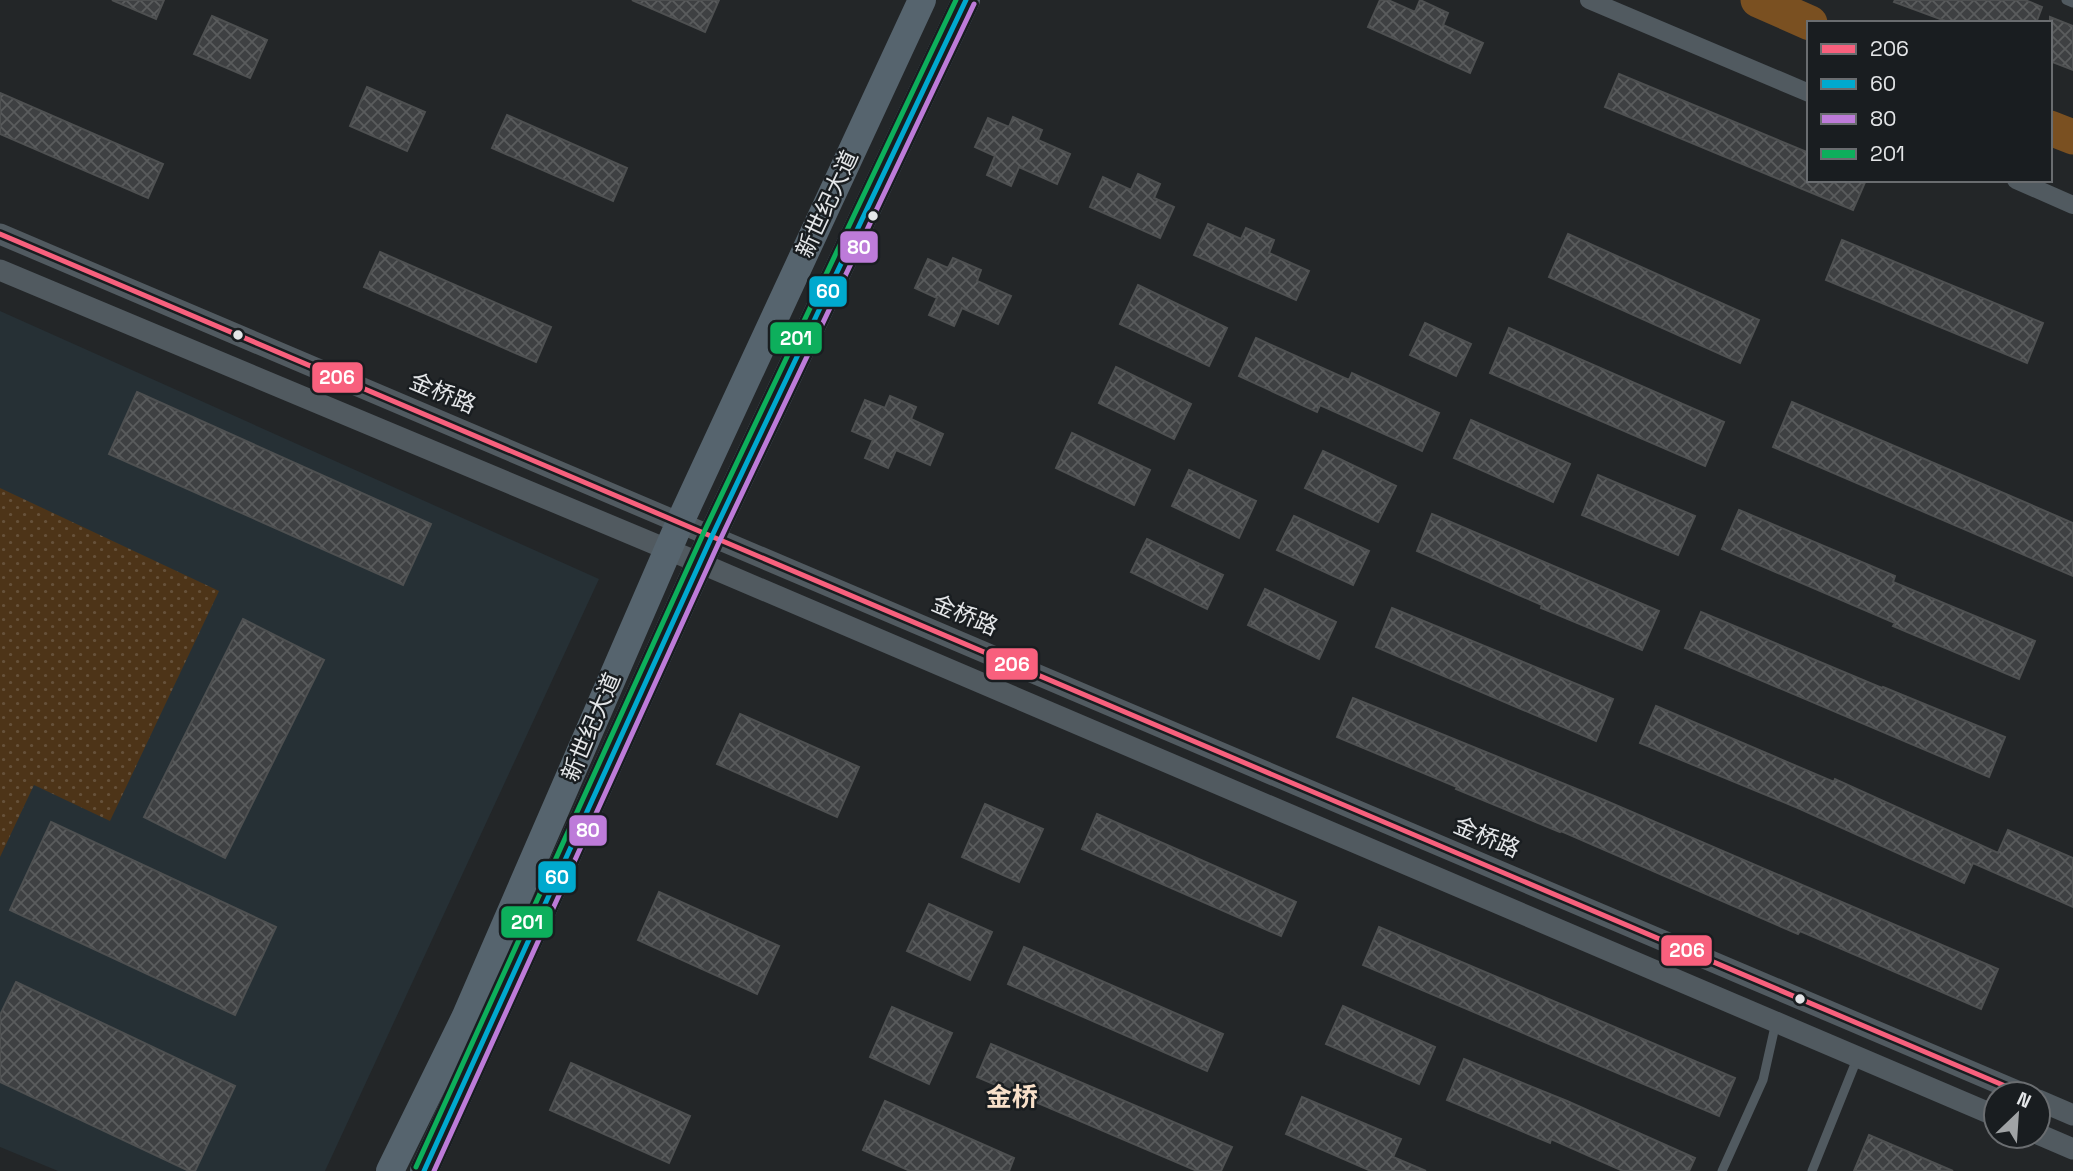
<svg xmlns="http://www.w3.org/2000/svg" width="2073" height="1171" font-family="'Space Grotesk','Noto Sans SC',sans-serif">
	<defs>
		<pattern id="grass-dots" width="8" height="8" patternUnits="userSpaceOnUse" patternTransform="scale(1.75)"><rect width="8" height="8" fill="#4d3418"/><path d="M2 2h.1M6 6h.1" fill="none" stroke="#66513a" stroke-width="1.8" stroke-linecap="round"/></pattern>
		<pattern id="building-cross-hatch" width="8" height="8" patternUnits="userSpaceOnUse" patternTransform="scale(1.75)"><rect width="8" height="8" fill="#3e4042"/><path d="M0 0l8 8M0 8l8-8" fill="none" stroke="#5a5c5d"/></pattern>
	</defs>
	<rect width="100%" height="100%" fill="#232628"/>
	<path fill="#263035" d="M0,311L599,579L325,1171H58L0,1147Z"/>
	<path fill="url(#grass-dots)" d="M0,488L219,591L110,821L34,785L0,857Z"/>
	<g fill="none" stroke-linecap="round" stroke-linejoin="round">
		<path stroke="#7a5021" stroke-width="35" d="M1758,0L1810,23
			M2050,128L2073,137"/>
	</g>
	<path fill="url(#building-cross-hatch)" stroke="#4e5051" stroke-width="2" d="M112,0H164L156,19Z
		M632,0H719L705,32Z
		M1380,0H1388L1415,12L1420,0L1448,13L1443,25L1483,43L1470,73L1368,27Z
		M1895,0H2025L2042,7L2036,23H1951L1894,2Z
		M212,16L267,40L250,78L194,54Z
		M2050,17L2073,26V70L2050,61Z
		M1619,74L1809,153V180H1866L1853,210L1605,107Z
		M367,87L425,112L407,151L350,126Z
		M0,93L163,164L148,198L0,134Z
		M507,115L627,168L613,201L492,148Z
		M1013,117L1042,130L1038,140L1070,154L1057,184L1019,167L1011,186L987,175L995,156L975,147L988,118L1009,127Z
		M1138,174L1160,184L1154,198L1174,207L1160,238L1090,207L1103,177L1131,190Z
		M1208,224L1241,239L1246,228L1274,240L1269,253L1309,271L1296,300L1194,255Z
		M1568,234L1759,320L1740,363L1549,277Z
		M1842,240L2043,323L2027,363L1826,280Z
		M380,252L551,327L536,362L364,287Z
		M953,258L981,270L977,281L1011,296L998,324L962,308L954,326L929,315L937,298L915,288L928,259L948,268Z
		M1138,285L1227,328L1209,366L1120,324Z
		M1425,323L1471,344L1456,376L1410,355Z
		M1509,328L1724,422L1705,466L1490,373Z
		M1256,338L1349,380L1352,373L1439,413L1422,451L1320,405L1317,412L1239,376Z
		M1116,367L1191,404L1174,439L1099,403Z
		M137,392L431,524L403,585L109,454Z
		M890,396L916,407L911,419L943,434L930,465L896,450L888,468L865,458L873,440L852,431L865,400L885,408Z
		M1792,402L2073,523V576L1773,447Z
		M1471,420L1570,464L1553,502L1454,458Z
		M1072,433L1150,470L1134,505L1056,468Z
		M1323,451L1396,486L1378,522L1305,488Z
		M1189,470L1256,501L1239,538L1172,506Z
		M1598,475L1695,516L1678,555L1582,515Z
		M1739,510L1895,576L1893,582L2035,641L2019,679L1893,626L1895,623L1722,549Z
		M1432,514L1659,611L1642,650L1541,608L1542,605L1417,551Z
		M1294,516L1369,551L1353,585L1277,550Z
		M1147,539L1223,575L1207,609L1131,572Z
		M1265,589L1336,622L1319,659L1248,625Z
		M1392,608L1613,699L1596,741L1376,647Z
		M1701,612L1882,688L1883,687L2005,737L1989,777L1685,648Z
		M243,619L324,660L225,858L144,817Z
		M1353,698L1604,800L1998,969L1981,1009L1800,931L1798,934L1561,831L1560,832L1456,789L1457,787L1337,737Z
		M1656,706L1834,782L1835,779L1998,853L2008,830L2073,858V907L1973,863L1964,883L1798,808L1640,743Z
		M740,714L859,767L837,817L717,764Z
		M985,804L1043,829L1019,882L962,857Z
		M1097,814L1296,902L1281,936L1082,849Z
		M51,822L276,927L235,1015L10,910Z
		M659,892L779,946L757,994L638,940Z
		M929,904L992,932L970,980L907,951Z
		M1379,927L1735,1078L1719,1116L1363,965Z
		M1024,947L1223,1034L1207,1071L1008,984Z
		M16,982L235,1086L195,1171H189L0,1082V1015Z
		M1343,1006L1435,1047L1419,1084L1326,1044Z
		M892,1007L952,1033L929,1084L870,1057Z
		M991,1044L1232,1147L1221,1171H1197L977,1077Z
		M1464,1059L1567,1101L1695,1158L1689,1171H1623L1551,1139L1550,1143L1447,1100Z
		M571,1063L690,1116L669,1163L550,1110Z
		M1302,1097L1401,1139L1393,1157L1426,1171H1371L1286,1134Z
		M885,1101L1014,1158L1009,1171H910L863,1150Z
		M1869,1135L1953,1171H1854Z"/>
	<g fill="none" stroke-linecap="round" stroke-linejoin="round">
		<path stroke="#515a60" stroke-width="9" d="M2066,0L2073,3
			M1722,1171L1763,1080L1776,1022
			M1812,1171L1857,1059"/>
		<path stroke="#515a60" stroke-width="18" d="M1589,0L1809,93
			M2016,180L2073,205"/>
		<path stroke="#515a60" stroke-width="21" d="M0,234L2024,1094
			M0,270L700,563L1996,1116
			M2038,1100L2073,1115
			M2038,1134L2073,1149"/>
		<path stroke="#56646e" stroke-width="28" d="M390,1171L465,1018L680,522L922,0
			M424,1171L712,536L966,0"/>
		<defs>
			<path id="bus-1" d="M0,234L2024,1094"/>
			<path id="bus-2" d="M424,1171L712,536L966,0"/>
			<path id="bus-3" d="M434,1171L720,540L974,4"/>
			<path id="bus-4" d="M416,1167L704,532L956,0"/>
		</defs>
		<use href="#bus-1" stroke="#191d20" stroke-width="10"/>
		<use href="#bus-2" stroke="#191d20" stroke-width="10"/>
		<use href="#bus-3" stroke="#191d20" stroke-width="10"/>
		<use href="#bus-4" stroke="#191d20" stroke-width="10"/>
		<use href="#bus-1" stroke="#f8607d" stroke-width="5"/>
		<use href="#bus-2" stroke="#00a9ce" stroke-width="5"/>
		<use href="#bus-3" stroke="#bd7bd9" stroke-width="5"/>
		<use href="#bus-4" stroke="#0daf5c" stroke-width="5"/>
	</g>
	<g fill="#e4e6e8" stroke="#191d20" stroke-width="2.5">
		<circle cx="873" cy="216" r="6"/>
		<circle cx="238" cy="335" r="6"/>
		<circle cx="1800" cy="999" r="6"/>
	</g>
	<g text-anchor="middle" stroke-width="5" stroke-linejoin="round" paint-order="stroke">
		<g font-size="23" fill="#e4e6e8" stroke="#191d20">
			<text transform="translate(827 204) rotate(-65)" y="8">新世纪大道</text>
			<text transform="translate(443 393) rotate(23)" y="8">金桥路</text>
			<text transform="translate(965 615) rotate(23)" y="8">金桥路</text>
			<text transform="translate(591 727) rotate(-67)" y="8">新世纪大道</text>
			<text transform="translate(1487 837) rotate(23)" y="8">金桥路</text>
		</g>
		<g font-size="26" font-weight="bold" fill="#f8e0c9" stroke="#191d20">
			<text x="1012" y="1106">金桥</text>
		</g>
	</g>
	<g stroke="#191d20" stroke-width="2.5">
		<rect x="839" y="230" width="40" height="34" rx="7" fill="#bd7bd9"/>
		<rect x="808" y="275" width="40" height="33" rx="7" fill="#00a9ce"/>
		<rect x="769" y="321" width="54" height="34" rx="7" fill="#0daf5c"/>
		<rect x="311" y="361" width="53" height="33" rx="7" fill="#f8607d"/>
		<rect x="985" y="647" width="54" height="34" rx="7" fill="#f8607d"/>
		<rect x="568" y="814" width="40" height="33" rx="7" fill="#bd7bd9"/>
		<rect x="537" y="860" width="40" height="34" rx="7" fill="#00a9ce"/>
		<rect x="500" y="905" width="54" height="34" rx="7" fill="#0daf5c"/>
		<rect x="1660" y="934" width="53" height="33" rx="7" fill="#f8607d"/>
	</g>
	<g font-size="19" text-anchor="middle" font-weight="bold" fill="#fff">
		<text x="859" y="254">80</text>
		<text x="828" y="298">60</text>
		<text x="796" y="345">201</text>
		<text x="337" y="384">206</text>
		<text x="1012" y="671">206</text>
		<text x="588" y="837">80</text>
		<text x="557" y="884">60</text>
		<text x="527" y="929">201</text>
		<text x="1687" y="957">206</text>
	</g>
	<rect x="1807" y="21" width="245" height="161" fill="#191d20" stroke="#6a6d70" stroke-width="2"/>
	<rect x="1821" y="44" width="35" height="10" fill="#f8607d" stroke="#6a6d70" stroke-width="2"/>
	<text x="1870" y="56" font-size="21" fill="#e4e6e8">206</text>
	<rect x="1821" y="79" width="35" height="10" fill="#00a9ce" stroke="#6a6d70" stroke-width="2"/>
	<text x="1870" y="91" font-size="21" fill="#e4e6e8">60</text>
	<rect x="1821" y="114" width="35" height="10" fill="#bd7bd9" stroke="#6a6d70" stroke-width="2"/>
	<text x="1870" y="126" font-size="21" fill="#e4e6e8">80</text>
	<rect x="1821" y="149" width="35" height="10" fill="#0daf5c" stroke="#6a6d70" stroke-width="2"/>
	<text x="1870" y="161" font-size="21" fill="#e4e6e8">201</text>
	<g transform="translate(2017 1115) rotate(25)"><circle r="33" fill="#191d20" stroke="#6a6d70" stroke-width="2"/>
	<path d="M0-5L12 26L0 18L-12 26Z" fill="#a0a3a5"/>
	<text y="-10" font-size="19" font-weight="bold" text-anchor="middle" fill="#e4e6e8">N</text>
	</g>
</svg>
